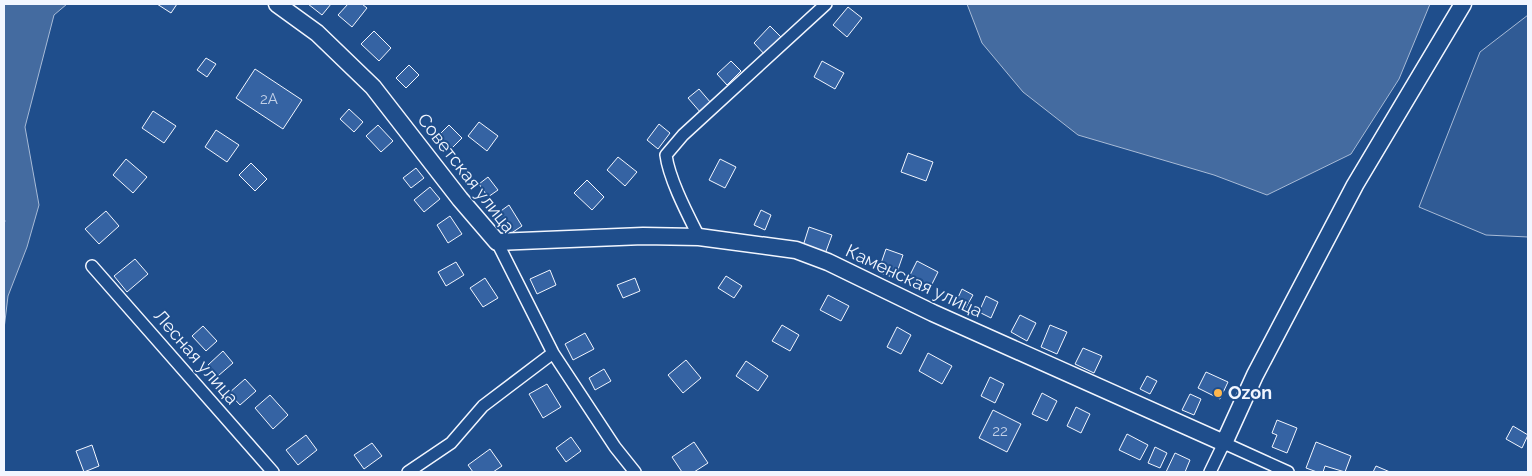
<svg xmlns="http://www.w3.org/2000/svg" width="1532" height="476" font-family="Raleway,sans-serif">
	<rect width="100%" height="100%" fill="#1f4e8c"/>
	<path fill="#305b95" stroke="#a8bbd7" d="M1528,15V237L1486,235L1419,207L1480,52Z"/>
	<path fill="#446ba0" stroke="#a8bbd7" d="M4,4H67L54,15L25,127L39,205L27,247L8,296L4,329V224L5,221L4,218Z
		M967,4H1430L1399,79L1351,154L1267,195L1214,175L1078,135L1023,92L982,43Z"/>
	<path fill="#3563a3" stroke="#f2f6ff" d="M157,4H177L171,13Z
		M308,4H331L322,15Z
		M348,4H362L367,8L352,27L338,15Z
		M848,7L862,18L847,37L833,25Z
		M770,26L783,39L766,56L754,43Z
		M374,31L391,48L379,61L361,44Z
		M206,58L216,64L207,77L197,70Z
		M731,61L741,71L727,85L717,74Z
		M822,61L844,73L835,89L814,77Z
		M409,65L419,75L406,88L396,78Z
		M255,69L302,100L283,129L236,98Z
		M699,89L711,103L701,113L688,98Z
		M349,109L363,122L354,132L340,119Z
		M153,111L176,126L164,143L142,128Z
		M479,122L498,136L487,151L468,136Z
		M659,124L670,133L658,149L647,140Z
		M378,125L393,141L381,152L366,136Z
		M449,125L462,138L452,148L439,135Z
		M216,130L239,145L227,162L205,147Z
		M908,153L933,162L926,181L901,172Z
		M618,157L637,172L625,186L607,170Z
		M126,159L147,177L133,193L113,175Z
		M720,159L736,167L725,188L709,180Z
		M251,163L267,179L255,191L239,175Z
		M416,168L424,178L411,188L403,178Z
		M488,177L498,190L488,197L479,184Z
		M587,180L604,197L592,210L574,193Z
		M430,187L440,199L424,212L414,200Z
		M509,205L522,226L507,236L494,216Z
		M761,210L771,215L765,230L754,225Z
		M106,211L119,226L99,244L85,229Z
		M450,216L462,234L448,243L437,225Z
		M809,227L832,235L825,254L803,246Z
		M886,249L903,255L895,278L878,272Z
		M135,259L148,274L127,292L114,276Z
		M917,261L938,272L930,288L909,277Z
		M456,262L464,275L446,286L438,272Z
		M550,270L556,285L537,294L530,279Z
		M726,276L742,286L734,298L718,288Z
		M485,278L498,298L483,307L470,288Z
		M635,278L640,291L623,298L617,285Z
		M962,289L973,295L965,309L955,304Z
		M828,295L849,306L841,321L820,310Z
		M986,296L998,302L991,318L979,312Z
		M1020,315L1036,323L1027,341L1011,332Z
		M782,325L799,335L790,351L772,341Z
		M1050,325L1067,332L1057,354L1041,347Z
		M203,326L217,341L206,351L192,336Z
		M897,327L911,335L901,354L887,347Z
		M585,333L594,349L573,360L565,344Z
		M1083,348L1102,356L1094,373L1075,364Z
		M223,351L233,363L218,376L208,365Z
		M928,353L952,366L942,384L919,371Z
		M686,360L701,378L683,393L668,375Z
		M746,361L768,376L758,391L736,376Z
		M604,369L611,381L595,390L589,378Z
		M1206,372L1228,382L1220,399L1198,388Z
		M1147,376L1157,381L1150,394L1140,389Z
		M990,377L1004,384L995,403L981,396Z
		M245,379L256,391L240,405L229,393Z
		M547,384L561,407L543,418L529,394Z
		M1042,393L1057,401L1047,421L1032,414Z
		M1190,394L1201,399L1194,415L1182,410Z
		M270,395L288,415L273,429L255,408Z
		M1076,407L1090,414L1081,433L1067,426Z
		M993,410L1021,424L1007,452L979,438Z
		M1277,420L1297,428L1287,453L1272,447L1277,435L1272,433Z
		M1513,426L1528,435L1522,448L1506,439Z
		M1127,434L1148,445L1140,460L1119,450Z
		M306,435L317,450L298,465L286,450Z
		M571,437L581,451L566,462L556,448Z
		M694,442L708,463L694,472H682L672,457Z
		M1316,442L1351,456L1345,472L1325,466L1323,472H1317L1306,468Z
		M372,443L382,456L364,469L354,455Z
		M92,445L99,466L84,472L76,451Z
		M1155,447L1167,453L1160,468L1148,463Z
		M490,449L502,466L493,472H473L468,465Z
		M1175,453L1190,460L1185,472H1166Z
		M1376,466L1390,472H1373Z"/>
	<g fill="none" stroke-linecap="round" stroke-linejoin="round">
		<defs>
			<path id="street" d="M699,237C688,215 669,179 666,155L683,135L826,4
				M497,242L553,353L615,447L635,472
				M92,266L273,472
				M408,472L451,443L483,406L553,353
				M1210,472L1224,443L1288,472"/>
			<path id="secondary" d="M277,4L317,33L373,87L460,199L497,242L643,236L699,237L796,250L828,262L933,313L1224,443L1255,375L1355,185L1463,4"/>
		</defs>
		<use href="#street" stroke="#f2f6ff" stroke-width="14"/>
		<use href="#secondary" stroke="#f2f6ff" stroke-width="19"/>
		<use href="#street" stroke="#1f4e8c" stroke-width="11"/>
		<use href="#secondary" stroke="#1f4e8c" stroke-width="16"/>
	</g>
	<circle fill="#ffb74d" stroke="#1f4e8c" stroke-width="2" cx="1218" cy="393" r="5"/>
	<g text-anchor="middle" stroke-width="4" stroke-linejoin="round" paint-order="stroke">
		<g font-size="15" fill="#c3d1e8">
			<text x="269" y="104">2А</text>
			<text x="1000" y="436">22</text>
		</g>
		<g font-size="18" fill="#f2f6ff" stroke="#1f4e8c">
			<text transform="translate(466 173) rotate(52)" y="6">Советская улица</text>
			<text transform="translate(914 281) rotate(25)" y="6">Каменская улица</text>
			<text transform="translate(196 357) rotate(49)" y="6">Лесная улица</text>
		</g>
		<g font-size="18" font-weight="bold" fill="#f2f6ff" stroke="#1f4e8c" text-anchor="start">
			<text x="1228" y="399">Ozon</text>
		</g>
	</g>
	<rect width="1532" height="476" fill="none" stroke="#f2f6ff" stroke-width="10"/>
</svg>
